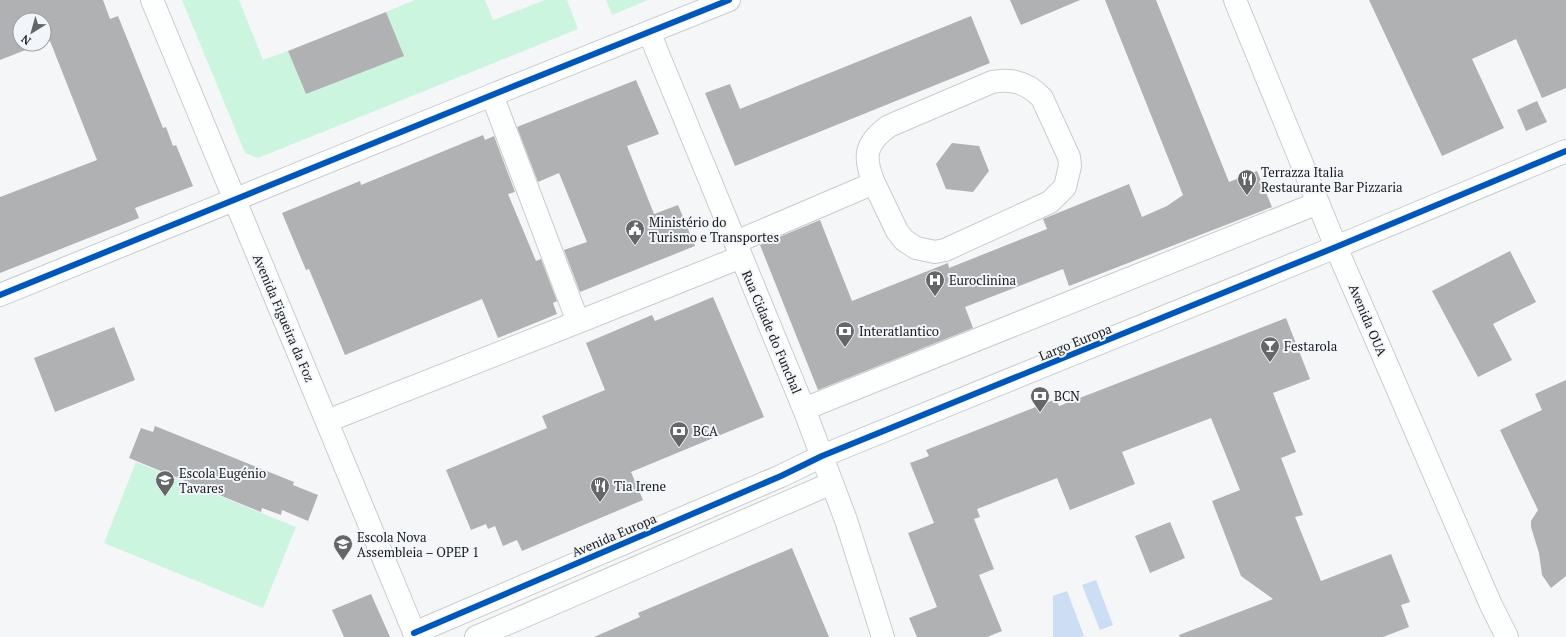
<svg xmlns="http://www.w3.org/2000/svg" width="1566" height="637" font-family="'PT Serif',serif">
	<rect width="100%" height="100%" fill="#f4f6f8"/>
	<path fill="#ccf5e0" d="M182,0H239L263,60L288,51L306,94L403,56L386,12L415,0H485L493,20L545,0H567L578,29L258,158L245,153Z
		M606,0H648L612,15Z
		M136,462L296,527L263,608L104,543Z"/>
	<path fill="#cbdef4" d="M1096,580L1113,625L1100,630L1082,585Z
		M1067,591L1084,636L1080,637H1053V596Z"/>
	<path fill="#afb1b2" d="M0,0H103L110,19L118,16L163,128L166,127L173,146L176,145L193,186L135,208L139,218L0,273V197L97,160L50,41L44,43V20H20V44H41L0,60Z
		M1010,0H1080L1021,25Z
		M1105,0H1156L1229,182L1257,171L1272,207L1069,286L1063,269L965,307L973,328L818,390L760,245L820,220L852,301L948,263L949,268L1047,229L1043,219L1129,184L1142,217L1167,206L1183,195Z
		M1369,0H1566V88L1542,98L1516,39L1472,59L1504,128L1442,156Z
		M386,12L404,56L306,94L288,51Z
		M971,16L990,63L735,166L705,93L730,84L740,109Z
		M636,80L659,134L627,146L654,214L678,205L695,246L580,292L564,250L587,242L559,173L538,182L517,127Z
		M1537,101L1547,122L1526,131L1517,110Z
		M483,135L485,140L494,136L515,192L508,194L536,261L541,259L557,301L553,303L557,314L498,338L482,299L345,355L309,269L306,270L282,213L360,181L361,185Z
		M952,143L979,146L989,171L973,192L946,189L936,164Z
		M1510,251L1536,302L1493,324L1512,360L1478,377L1432,291Z
		M713,297L764,417L631,472L643,500L522,551L517,540L503,546L495,526L488,529L486,524L471,530L446,470L547,428L542,416L605,390L586,343L652,315L655,321Z
		M1286,318L1310,379L1273,393L1296,452L1281,458L1303,515L1295,517L1321,581L1391,554L1410,602L1401,605L1409,627L1383,637H1180L1179,635L1273,599L1241,576L1212,501L1240,490L1211,418L1122,452L1135,484L1070,510L1057,478L977,509L980,517L974,519L994,569L979,575L1002,631L987,637H917L909,618L937,607L908,533L934,523L910,463L929,456L926,450L1056,399L1059,406Z
		M114,327L135,380L55,412L34,358Z
		M1566,380V576L1551,588L1542,575L1539,553L1531,527V521L1538,510L1500,430L1542,410L1535,394Z
		M155,426L294,482L293,485L318,495L308,521L282,510L281,515L262,508L261,512L129,458L141,428L153,432Z
		M1170,522L1185,558L1150,573L1135,536Z
		M792,548L829,637H594L640,617L638,613Z
		M371,594L390,637H344L332,610Z"/>
	<g fill="none" stroke-linecap="round" stroke-linejoin="round">
		<defs>
			<path id="minor" d="M152,0L416,637
				M649,32L804,409L846,520L883,637
				M492,95L578,322L741,257
				M736,242L874,183L897,231L904,240L916,248L935,252L945,250L1050,202L1065,187L1070,166L1069,157L1042,98C1028,83 1012,78 992,82L889,126C865,143 863,157 874,183
				M0,295L492,95L729,0
				M804,409L1318,203
				M327,421L578,322
				M414,633L781,476L822,456L1336,247L1566,151
				M476,637L832,483"/>
			<path id="tertiary" d="M1235,0L1336,247L1491,605L1507,637"/>
		</defs>
		<use href="#minor" stroke="#cacbcd" stroke-width="24"/>
		<use href="#tertiary" stroke="#cacbcd" stroke-width="24"/>
		<use href="#minor" stroke="#fdfefe" stroke-width="22"/>
		<use href="#tertiary" stroke="#fdfefe" stroke-width="22"/>
		<defs>
			<path id="cycleway" d="M0,295L492,95L729,0
				M414,633L781,476L822,456L1336,247L1566,151"/>
		</defs>
		<use href="#cycleway" stroke="#f2f5fa" stroke-width="8"/>
		<use href="#cycleway" stroke="#0057b8" stroke-width="6"/>
	</g>
	<defs>
		<symbol id="restaurant-pin" viewBox="-11 -11 22 30"><path d="M0 17L-7.5 6A9.5 9.5 0 1 1 7.5 6Z" fill="#656668" stroke="#f2f5fa"/><path d="M-5-6h1v4h1v-4h1v4h1v-4h1v5L-1.5 .5V6h-2V.5L-5-1ZM5-6V6H3V1.5H1.5Q1.5-4 5-6Z" fill="#fff"/></symbol>
		<symbol id="civic-pin" viewBox="-11 -11 22 30"><path d="M0 17L-7.5 6A9.5 9.5 0 1 1 7.5 6Z" fill="#656668" stroke="#f2f5fa"/><path d="M-.6-6.5H3V-4.5H.6V-3L4-1V1h2V6H-6V1h2V-1L-.6-3ZM-1.2 2.5V6h2.4V2.5Z" fill="#fff"/></symbol>
		<symbol id="hospital-pin" viewBox="-11 -11 22 30"><path d="M0 17L-7.5 6A9.5 9.5 0 1 1 7.5 6Z" fill="#656668" stroke="#f2f5fa"/><path d="M-5-5h3v3.5h4V-5h3V5h-3V1.5h-4V5h-3Z" fill="#fff"/></symbol>
		<symbol id="bank-pin" viewBox="-11 -11 22 30"><path d="M0 17L-7.5 6A9.5 9.5 0 1 1 7.5 6Z" fill="#656668" stroke="#f2f5fa"/><path d="M-6-4H6V4H-6ZM0-2.3a2.3 2.3 0 1 0 0 4.6a2.3 2.3 0 1 0 0-4.6Z" fill="#fff"/></symbol>
		<symbol id="bar-pin" viewBox="-11 -11 22 30"><path d="M0 17L-7.5 6A9.5 9.5 0 1 1 7.5 6Z" fill="#656668" stroke="#f2f5fa"/><path d="M-6-5H6L.8 .8V4.5H3.5V6h-7V4.5H-.8V.8Z" fill="#fff"/></symbol>
		<symbol id="school-pin" viewBox="-11 -11 22 30"><path d="M0 17L-7.5 6A9.5 9.5 0 1 1 7.5 6Z" fill="#656668" stroke="#f2f5fa"/><path d="M0-5L7-2L0 1L-7-2ZM-4 1L0 2.5L4 1V4Q0 6-4 4Z" fill="#fff"/></symbol>
	</defs>
	<g fill-rule="evenodd">
		<use href="#restaurant-pin" x="1236" y="168" width="22" height="30"/>
		<use href="#civic-pin" x="624" y="218" width="22" height="30"/>
		<use href="#hospital-pin" x="924" y="269" width="22" height="30"/>
		<use href="#bank-pin" x="834" y="320" width="22" height="30"/>
		<use href="#bar-pin" x="1259" y="335" width="22" height="30"/>
		<use href="#bank-pin" x="1029" y="385" width="22" height="30"/>
		<use href="#bank-pin" x="668" y="420" width="22" height="30"/>
		<use href="#school-pin" x="154" y="469" width="22" height="30"/>
		<use href="#restaurant-pin" x="589" y="475" width="22" height="30"/>
		<use href="#school-pin" x="332" y="533" width="22" height="30"/>
	</g>
	<g text-anchor="middle" stroke-width="4" stroke-linejoin="round" paint-order="stroke">
		<g font-size="13" fill="#18191b" stroke="#f2f5fa" text-anchor="start">
			<text x="1261" y="177">Terrazza Italia<tspan x="1261" dy="15">Restaurante Bar Pizzaria</tspan></text>
			<text x="649" y="227">Ministério do<tspan x="649" dy="15">Turismo e Transportes</tspan></text>
			<text x="949" y="285">Euroclinina</text>
			<text x="859" y="336">Interatlantico</text>
			<text x="1284" y="351">Festarola</text>
			<text x="1054" y="401">BCN</text>
			<text x="693" y="436">BCA</text>
			<text x="179" y="478">Escola Eugénio<tspan x="179" dy="15">Tavares</tspan></text>
			<text x="614" y="491">Tia Irene</text>
			<text x="357" y="542">Escola Nova<tspan x="357" dy="15">Assembleia – OPEP 1</tspan></text>
		</g>
		<g font-size="13" fill="#18191b" stroke="#f2f5fa">
			<text transform="translate(284 318) rotate(67)" y="5">Avenida Figueira da Foz</text>
			<text transform="translate(1368 320) rotate(67)" y="5">Avenida OUA</text>
			<text transform="translate(772 332) rotate(67)" y="5">Rua Cidade do Funchal</text>
			<text transform="translate(1075 342) rotate(-22)" y="5">Largo Europa</text>
			<text transform="translate(614 535) rotate(-23)" y="5">Avenida Europa</text>
		</g>
	</g>
	<g transform="translate(32 32) rotate(217)"><circle r="19" fill="#f2f5fa" stroke="#9b9da1"/>
	<path d="M0-3L7 15L0 10L-7 15Z" fill="#656668"/>
	<text y="-6" font-size="11" font-weight="bold" text-anchor="middle" fill="#18191b">N</text>
	</g>
</svg>
